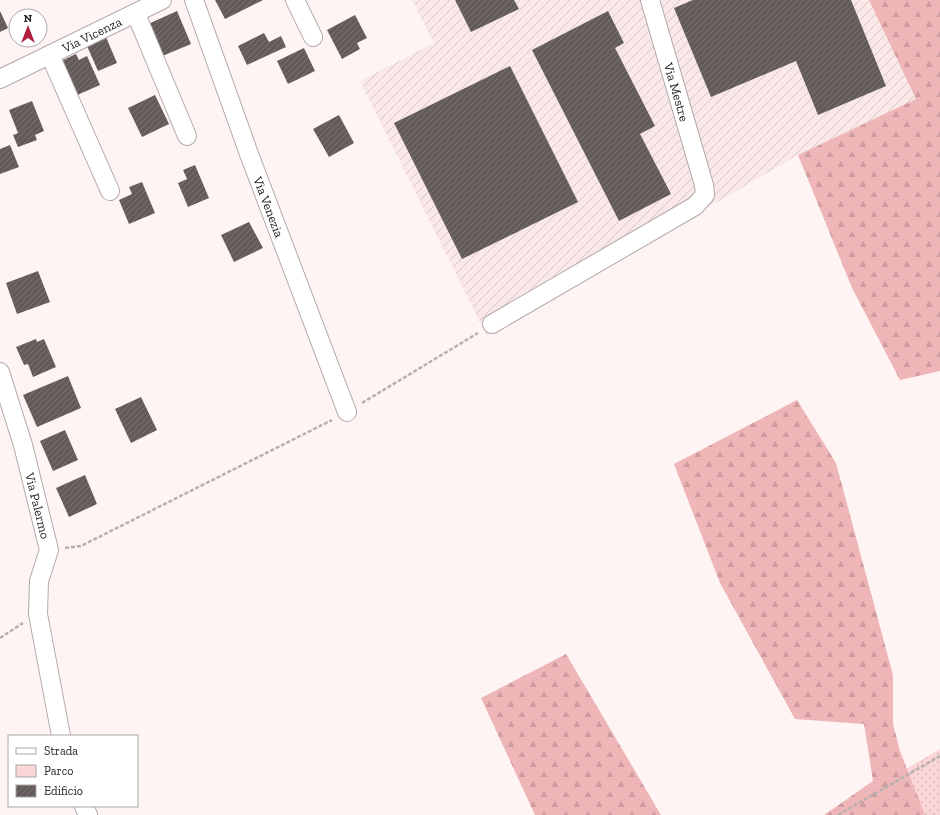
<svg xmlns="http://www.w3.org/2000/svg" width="940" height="815" font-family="'Zilla Slab',serif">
	<defs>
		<pattern id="industrial-furrows" width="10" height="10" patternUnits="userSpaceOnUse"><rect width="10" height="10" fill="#fae7e7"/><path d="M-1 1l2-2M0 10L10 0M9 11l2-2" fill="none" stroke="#d6c6c6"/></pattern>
		<pattern id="green-dots" width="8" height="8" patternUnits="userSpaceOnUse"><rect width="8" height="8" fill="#fad6d7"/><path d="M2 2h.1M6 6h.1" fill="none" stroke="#d6b7b8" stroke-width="1.8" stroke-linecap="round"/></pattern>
		<pattern id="forest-firs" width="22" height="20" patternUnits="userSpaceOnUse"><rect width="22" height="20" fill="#efb6b8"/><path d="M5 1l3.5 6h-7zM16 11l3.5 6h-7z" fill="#cd9c9e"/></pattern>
		<pattern id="building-hatch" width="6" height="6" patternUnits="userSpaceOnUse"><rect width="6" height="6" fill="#635a5a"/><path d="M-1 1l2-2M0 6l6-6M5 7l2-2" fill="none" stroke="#7a7373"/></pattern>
	</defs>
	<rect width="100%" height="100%" fill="#fef4f4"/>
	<path fill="url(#industrial-furrows)" d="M412,0H869L917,99L798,155L487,336L360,81L434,43Z"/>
	<path fill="url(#green-dots)" d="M940,749V815H828Z"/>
	<path fill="url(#forest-firs)" d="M869,0H940V371L900,380L852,288L798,155L916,99Z
		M797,400L836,463L893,675V724L900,751L925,815H824L873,781L864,724L795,719L720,583L674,464Z
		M566,654L661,815H535L481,698Z"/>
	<path fill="url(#building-hatch)" d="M215,0H263L225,19Z
		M455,0H514L519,9L471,32Z
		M693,0H851L886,86L818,115L796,61L711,97L674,8Z
		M0,11L8,28L0,32Z
		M177,11L191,44L160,57L146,25Z
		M608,11L624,43L615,48L655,126L640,134L671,194L619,221L532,50Z
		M355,15L367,38L357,43L360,49L342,59L327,30Z
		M264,33L269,42L281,36L286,47L247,65L238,46Z
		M106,37L117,63L98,71L87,46Z
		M304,48L315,71L288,84L277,61Z
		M76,54L79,60L87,56L100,85L75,96L59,62Z
		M510,66L578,202L462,259L394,123Z
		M155,95L169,124L142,137L128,108Z
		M32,101L44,131L35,135L37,140L18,147L13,135L18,133L9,110Z
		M339,115L354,143L329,157L313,129Z
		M10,145L19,167L0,174V149Z
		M195,165L209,198L188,207L178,183L187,179L183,170Z
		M142,182L155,213L129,224L119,200L132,194L129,187Z
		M249,222L263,248L234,262L221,235Z
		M38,271L50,302L17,314L6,283Z
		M36,339L37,342L44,339L56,367L33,377L28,364L24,365L16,347Z
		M68,376L81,408L37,427L23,395Z
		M141,397L157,430L131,443L115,409Z
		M65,430L78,460L53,471L40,441Z
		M85,475L97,504L69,517L56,488Z"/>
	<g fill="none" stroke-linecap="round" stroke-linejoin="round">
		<defs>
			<g id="minor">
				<path id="s1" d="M194,0L249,154L347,412"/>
				<path d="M295,0L313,37"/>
				<path d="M136,14L187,136"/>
				<path d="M50,55L110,191"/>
				<path id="s2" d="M0,79L162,0"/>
				<path d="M492,324L695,206L705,195L704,185L650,0"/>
				<path id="s3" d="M0,372L23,445L49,550L39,581L38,614L61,736"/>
				<path d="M84,806L88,815"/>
			</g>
		</defs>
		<use href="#minor" stroke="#b3a9a9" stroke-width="20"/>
		<path stroke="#b8b0b0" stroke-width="2.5" stroke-dasharray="4 2" stroke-linecap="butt" d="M362,403L478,333
			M65,548L81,546L332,420
			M0,638L23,623
			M838,815L940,756"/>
		<use href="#minor" stroke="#fff" stroke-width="18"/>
	</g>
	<g text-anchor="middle" stroke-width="4" stroke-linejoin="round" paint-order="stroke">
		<g font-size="13" fill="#262222" stroke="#fff">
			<text dy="5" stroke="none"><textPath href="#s2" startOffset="102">Via Vicenza</textPath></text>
			<text transform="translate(677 92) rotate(74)" y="5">Via Mestre</text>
			<text dy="5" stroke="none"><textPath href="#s1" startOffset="220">Via Venezia</textPath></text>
			<text dy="5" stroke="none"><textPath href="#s3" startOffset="139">Via Palermo</textPath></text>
		</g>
	</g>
	<rect x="8" y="735" width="130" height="72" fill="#ffffff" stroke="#a8a7a7"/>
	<rect x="16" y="748" width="20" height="6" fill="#ffffff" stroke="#a8a7a7"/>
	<text x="44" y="755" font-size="12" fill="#262222">Strada</text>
	<rect x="16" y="765" width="20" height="12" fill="#fad6d7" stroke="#a8a7a7"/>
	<text x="44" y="775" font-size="12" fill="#262222">Parco</text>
	<rect x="16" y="785" width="20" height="12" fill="url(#building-hatch)" stroke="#a8a7a7"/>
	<text x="44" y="795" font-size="12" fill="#262222">Edificio</text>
	<g transform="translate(28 28)"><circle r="19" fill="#ffffff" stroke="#a8a7a7"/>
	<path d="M0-3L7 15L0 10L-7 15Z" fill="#b11e3e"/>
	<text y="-6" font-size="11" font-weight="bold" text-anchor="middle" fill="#262222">N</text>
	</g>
</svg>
